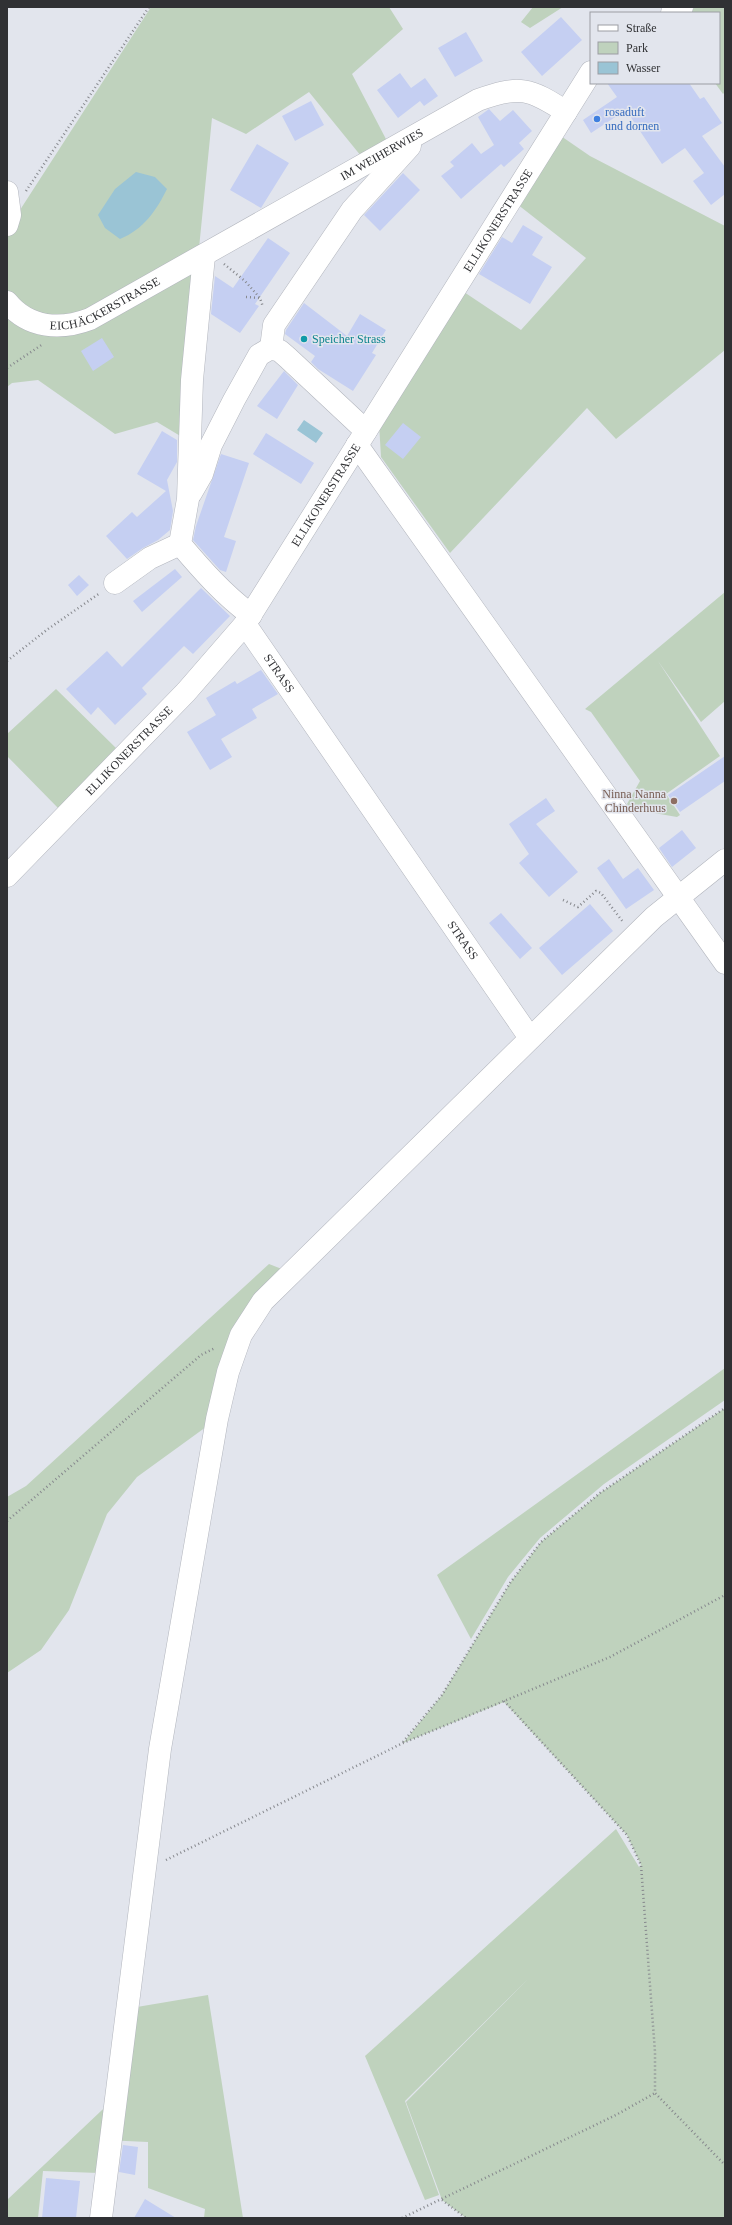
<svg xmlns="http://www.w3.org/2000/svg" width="732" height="2225" font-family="Georgia,serif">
	<rect width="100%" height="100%" fill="#e2e5ed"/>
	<path fill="#bfd2bd" d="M151,7H389L403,29L352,74L387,141L361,156L309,92L246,134L212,118L199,248L187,440L157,422L115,434L38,380L12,383L7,387V221L9,227Z
		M533,7H563L530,28L521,22Z
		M696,7H725V92L723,94L715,83H719V13H686Z
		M558,134L590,156L725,226V350L616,439L587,408L450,553L381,457L379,423L461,290L521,330L586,258L517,204Z
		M725,592V701L701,722L658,661L720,756L666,794L680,815L677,817L631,809L627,804L640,781L591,712L585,709Z
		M56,689L117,749L58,808L7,756V734Z
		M269,1264L292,1273L263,1301L217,1419L137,1477L107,1514L69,1610L41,1650L7,1673V1497L26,1486Z
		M725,1368V1400L604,1484L540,1538L508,1577L471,1639L437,1575Z
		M725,1408V2218H466L442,2200L406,2102L528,1979L405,2101L439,2195L425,2200L365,2056L616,1829L639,1867L641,1865L627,1835L504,1702L403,1743L442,1695L510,1583L541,1542L600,1493Z
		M208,1995L243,2218H204L205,2209L148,2188V2142L104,2140L99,2173L43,2171L38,2218H7V2200L120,2093L131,2008Z"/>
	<path fill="#9ac4d5" d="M136,172L155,177L167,189C156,211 144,229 120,239L105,228L98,215L115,189Z
		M304,420L323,433L316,443L297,430Z"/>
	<path fill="#c5cff2" d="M561,17L582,40L542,76L521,52Z
		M466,32L483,61L455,77L438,48Z
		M400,73L411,88L425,78L438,96L424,106L420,101L398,118L377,90Z
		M607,83H689L700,99L704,97L722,123L702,136L725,167V194L711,205L693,181L704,173L685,148L662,164L626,110L591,133L583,120L617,97Z
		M311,101L324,125L295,141L282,116Z
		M489,109L500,121L513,110L532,131L519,143L524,149L504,167L501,164L461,199L441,176L454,166L450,162L472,143L481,154L494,145L478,117Z
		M257,144L289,163L261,208L230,190Z
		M403,173L420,190L380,231L364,215Z
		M523,225L543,237L532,255L552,267L530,304L479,274L502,237L512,243Z
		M268,238L290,253L255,304L259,306L240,333L211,314L215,276L233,288Z
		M304,303L347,336L360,314L386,330L372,353L376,355L353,391L318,369L311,362L315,356L285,334L286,330Z
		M102,338L114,357L93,371L81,351Z
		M284,371L298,385L277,419L257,406Z
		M403,423L421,437L403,459L385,445Z
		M162,431L177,440V462L167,480L173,511L170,530L158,540L143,548L127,559L106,536L132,512L137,517L166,491L137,474Z
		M266,433L314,463L301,484L253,454Z
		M221,454L249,463L224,537L236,541L226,572L220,570L193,540L196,526Z
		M175,569L182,577L142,612L133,601Z
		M79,575L89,585L77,596L68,585Z
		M201,588L230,616L193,654L184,646L142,688L147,694L115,725L98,707L91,715L66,689L107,651L122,667Z
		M261,670L278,694L252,709L257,718L221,739L232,757L210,770L187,732L216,715L206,698L235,681L237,684Z
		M725,756V781L680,812L668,795Z
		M546,798L555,811L536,824L578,872L549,897L519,863L529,854L509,824Z
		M682,830L696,848L672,867L659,848Z
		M609,859L623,879L638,868L654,890L626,909L597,868Z
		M590,904L613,931L562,975L539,948Z
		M501,913L532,948L520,959L489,923Z
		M123,2145L138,2147L135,2175L119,2172Z
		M46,2178L80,2181L76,2218H42Z
		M145,2199L176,2218H134Z"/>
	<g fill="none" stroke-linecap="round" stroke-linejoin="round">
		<defs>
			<g id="minor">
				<path d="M672,13L682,7"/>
				<path d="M7,192L10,215L7,225"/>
				<path d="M204,256L192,380L188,499L180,544C202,570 223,594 251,615"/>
				<path id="s1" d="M7,302C29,329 61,330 90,319L478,100C519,85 530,88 566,112"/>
				<path d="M271,348L274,325L352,210L410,146"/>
				<path d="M357,445L725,963"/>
				<path d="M191,493L202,474L211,445L234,400L259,355L271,348L280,351L288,358L366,431"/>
				<path d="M115,583L150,558L180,544"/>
				<path id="s2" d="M245,624L530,1038"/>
				<path id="s3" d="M7,876L186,692L245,624L591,72"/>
				<path d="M101,2218L160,1749L217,1419L228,1372L241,1335L263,1301L654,917L725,860"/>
			</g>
		</defs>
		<use href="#minor" stroke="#b3b6be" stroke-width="23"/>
		<path stroke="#86888d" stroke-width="2.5" stroke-dasharray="1 3" stroke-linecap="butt" d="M26,191L149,7
			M224,264L245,281L260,298
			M246,297L260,298L263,307
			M7,368L43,344
			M7,661L48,629L100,593
			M563,900L578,907L596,891L601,893L623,922
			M7,1521L201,1355L215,1348
			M504,1701L627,1835L641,1865L655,2052V2093L725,2165
			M403,1742L442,1695L510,1583L541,1542L600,1493L725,1408
			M166,1860L403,1743L610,1657L725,1595
			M442,2200L466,2218
			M402,2218L616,2115L655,2093"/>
		<use href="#minor" stroke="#fff" stroke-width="22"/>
	</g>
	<circle fill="#3f7fe0" stroke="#e2e5ed" stroke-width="1.5" cx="597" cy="119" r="4"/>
	<circle fill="#0f9aa8" stroke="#e2e5ed" stroke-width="1.5" cx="304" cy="339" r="4"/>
	<circle fill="#8d6e63" stroke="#e2e5ed" stroke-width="1.5" cx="674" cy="801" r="4"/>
	<g text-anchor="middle" stroke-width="3" stroke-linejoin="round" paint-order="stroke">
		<g font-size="12" fill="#366cbe" stroke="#e2e5ed" text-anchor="start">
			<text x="605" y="116">rosaduft<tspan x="605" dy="14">und dornen</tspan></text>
		</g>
		<g font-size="12" fill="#303134" stroke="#e2e5ed">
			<text dy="4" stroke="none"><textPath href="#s1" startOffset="426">IM WEIHERWIES</textPath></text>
			<text dy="4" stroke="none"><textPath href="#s3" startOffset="823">ELLIKONERSTRASSE</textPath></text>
			<text dy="4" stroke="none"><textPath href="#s1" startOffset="110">EICHÄCKERSTRASSE</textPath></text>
			<text dy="4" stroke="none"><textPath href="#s3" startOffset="499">ELLIKONERSTRASSE</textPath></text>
			<text dy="4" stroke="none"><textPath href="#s2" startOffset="60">STRASS</textPath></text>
			<text dy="4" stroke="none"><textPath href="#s3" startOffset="175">ELLIKONERSTRASSE</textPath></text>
			<text dy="4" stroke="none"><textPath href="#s2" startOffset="384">STRASS</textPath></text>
		</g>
		<g font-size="12" fill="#0d838f" stroke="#e2e5ed" text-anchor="start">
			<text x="312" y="343">Speicher Strass</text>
		</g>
		<g font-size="12" fill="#785e54" stroke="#e2e5ed" text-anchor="end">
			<text x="666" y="798">Ninna Nanna<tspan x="666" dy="14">Chinderhuus</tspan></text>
		</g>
	</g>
	<rect width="732" height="2225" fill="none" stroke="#303134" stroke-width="16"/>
	<rect x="590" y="12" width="130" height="72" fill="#e2e5ed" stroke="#9b9da3"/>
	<rect x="598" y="25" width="20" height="6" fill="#ffffff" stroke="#9b9da3"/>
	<text x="626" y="32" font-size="12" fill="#303134">Straße</text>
	<rect x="598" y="42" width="20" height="12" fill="#bfd2bd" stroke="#9b9da3"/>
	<text x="626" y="52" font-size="12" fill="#303134">Park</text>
	<rect x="598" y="62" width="20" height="12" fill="#9ac4d5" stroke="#9b9da3"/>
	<text x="626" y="72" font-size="12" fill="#303134">Wasser</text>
</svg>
